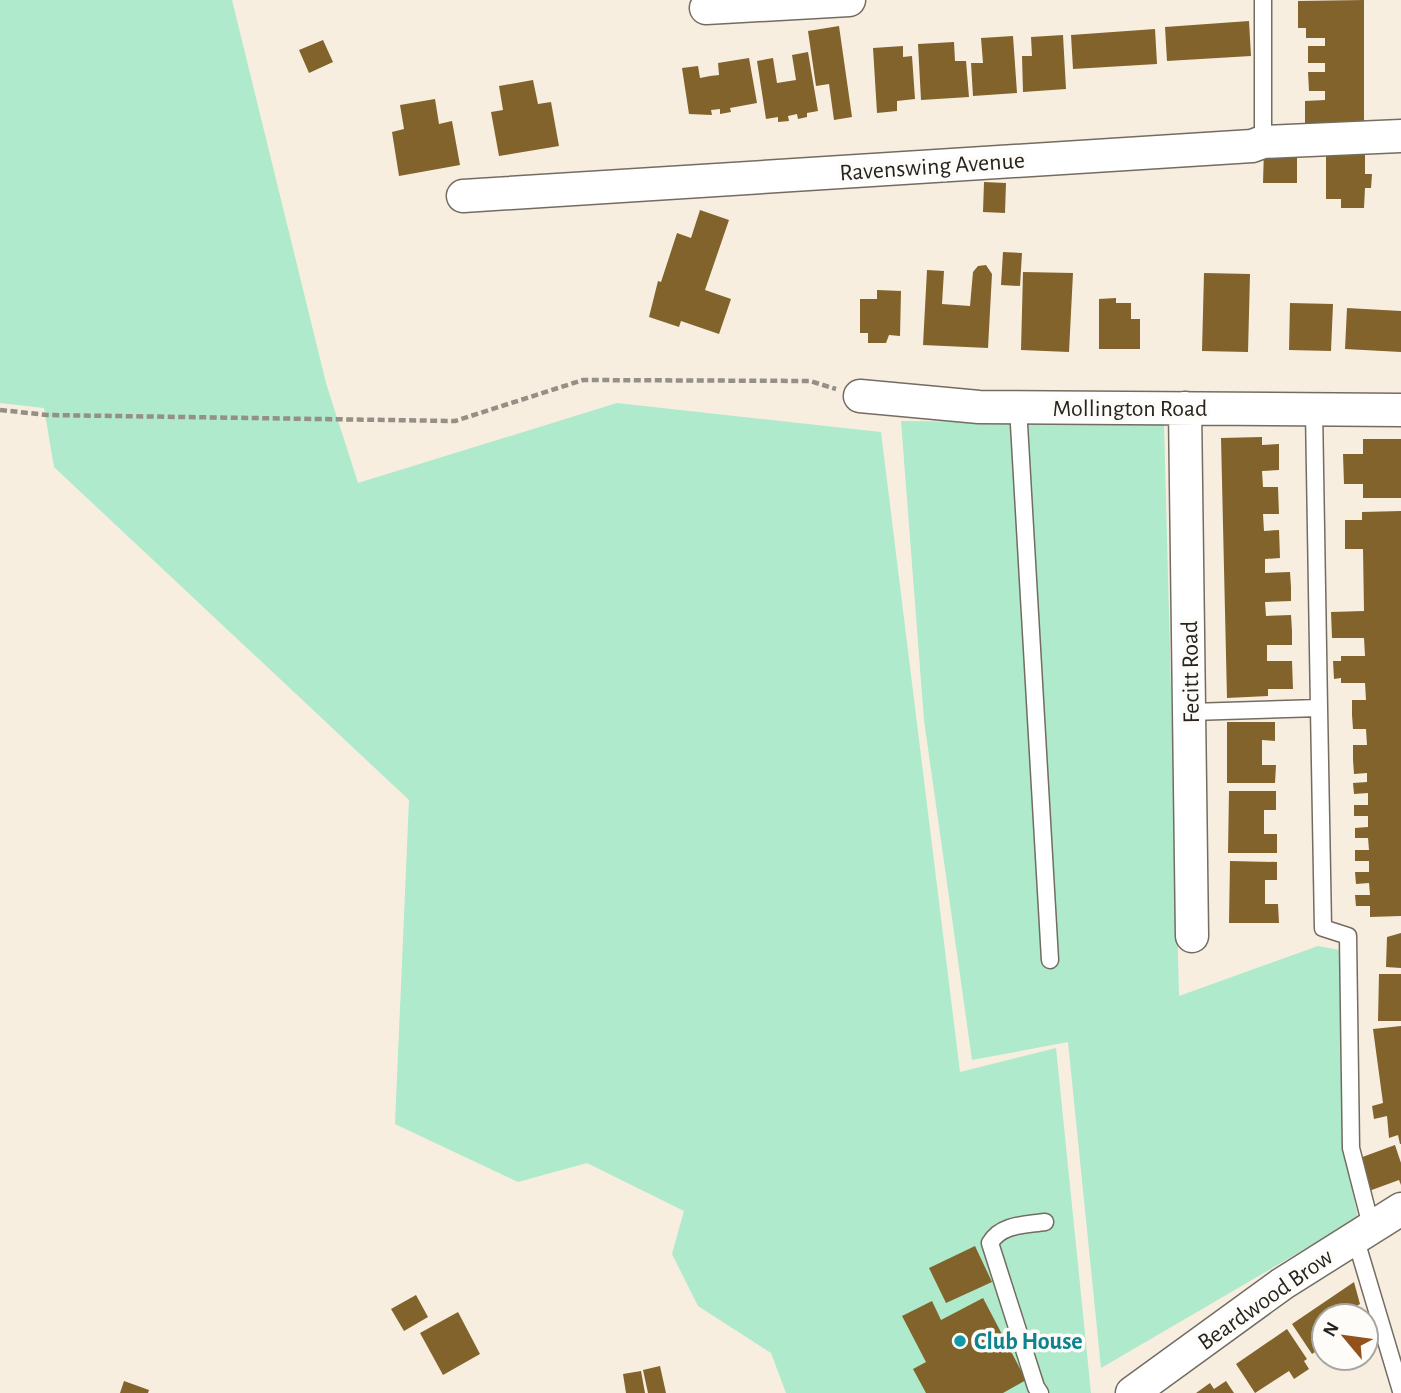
<svg xmlns="http://www.w3.org/2000/svg" width="1401" height="1393" font-family="'Alegreya Sans',sans-serif">
	<rect width="100%" height="100%" fill="#f7eee0"/>
	<path fill="#aeeacb" d="M0,0H232L326,383L358,483L617,403L881,432L960,1072L1056,1048L1091,1393H786L771,1353L698,1306L672,1254L684,1211L587,1163L518,1182L395,1124L409,800L54,467L44,408L0,403Z
		M901,421L1164,423L1179,996L1318,946L1340,950L1344,1150L1358,1218L1101,1368L1068,1042L972,1060L924,720Z"/>
	<path fill="#82632b" d="M1364,0V134L1325,124H1305V101L1325,100V91H1309L1308,72H1325V63H1308V46H1325V38H1306V28H1298V1Z
		M1249,21L1251,56L1167,61L1165,27Z
		M839,26L852,117L834,120L829,84L816,86L808,31Z
		M1155,29L1157,64L1073,69L1071,35Z
		M1063,35L1066,89L1023,92L1022,56H1032L1031,37Z
		M1013,36L1017,93L973,96L971,63H983L981,38Z
		M323,40L333,62L309,73L299,50Z
		M954,42L955,61H966L969,97L921,100L918,44Z
		M903,46V57L912,56L915,99L897,101V111L877,113L873,48Z
		M808,52L818,111L807,113V117L798,119L797,114L788,116L789,121L778,122V117L766,119L757,61L773,58L777,83L796,80L792,55Z
		M749,58L757,103L730,108L731,112L720,114V109L711,110L712,115L689,114L682,68L698,66L700,78L710,76L719,75L718,63Z
		M533,80L538,104L551,102L559,146L499,156L491,112L503,110L499,86Z
		M435,99L439,124L452,121L460,165L399,176L392,132L404,129L400,105Z
		M1297,148V183H1263L1264,149Z
		M1326,151H1365V174H1372L1371,188H1365L1364,208H1341V199H1326Z
		M984,182L1006,183L1005,213L983,212Z
		M700,210L729,220L705,290L731,299L719,334L681,321L679,327L649,317L658,281L661,282L677,233L691,238Z
		M1003,252L1022,253L1020,286L1001,285Z
		M986,265L992,274L988,348L923,345L927,270L944,271L942,304L970,306L973,272L978,266Z
		M1023,272L1073,273L1069,352L1021,350Z
		M1204,273L1250,274L1248,352L1202,351Z
		M877,290L901,291L900,336L889,335L886,343H868V333H860V299H877Z
		M1116,298V303H1131V319H1140V349H1099V299Z
		M1290,303L1333,304L1331,351L1289,350Z
		M1347,308L1401,311V352L1345,349Z
		M1262,437V445L1279,444V470L1262,471L1263,487H1278L1279,514H1263L1264,531L1279,530L1280,558L1265,559V573L1290,572L1291,587V601L1265,602L1266,616L1291,615L1292,631V645H1267V661H1292L1293,689H1268V696L1227,698L1221,438Z
		M1363,439H1401V498H1363V484H1344L1343,454H1363Z
		M1401,511V916L1370,917V906H1356L1355,895H1370L1369,883L1356,884L1355,872H1369V861H1355V850H1369L1368,838H1355V828L1368,827V816H1354V805H1368V793L1354,794L1353,783L1367,782V773L1354,774L1353,760V745H1367L1366,729H1353L1352,715V700H1366L1365,683H1341V678L1334,679L1333,661H1341V656H1365L1364,638H1332L1331,612L1364,611L1363,549H1345V520H1362V512Z
		M1227,722H1275V741L1262,740V765H1276L1275,783H1227Z
		M1229,791H1276V810H1264V834H1277V853H1228Z
		M1230,861L1277,862V880H1265V904H1278L1279,923H1229Z
		M1401,933V968L1386,967L1387,937Z
		M1379,974H1401V1021H1378Z
		M1401,1026V1144H1400L1398,1135L1389,1138L1387,1116L1374,1119L1372,1106L1383,1103L1373,1029Z
		M1395,1145L1401,1163V1185L1399,1180L1369,1191L1357,1159Z
		M975,1246L992,1282L946,1303L929,1268Z
		M1354,1282L1360,1304L1352,1309L1356,1316H1324V1346L1312,1354L1292,1324Z
		M416,1295L428,1317L404,1331L391,1309Z
		M983,1298L1026,1380L1003,1393H926L913,1369L926,1362L902,1316L932,1301L941,1320Z
		M458,1312L480,1354L443,1375L420,1333Z
		M1287,1329L1307,1359L1304,1361L1309,1369L1294,1379L1289,1371L1255,1393L1236,1364Z
		M660,1366L666,1393H648L643,1370Z
		M641,1371L645,1393H626L623,1374Z
		M124,1381L149,1390L148,1393H120Z
		M1226,1381L1234,1393H1196L1210,1383L1214,1389Z"/>
	<g fill="none" stroke-linecap="round" stroke-linejoin="round">
		<defs>
			<path id="lane" d="M1263,142V0
				M1018,407L1050,960
				M1314,410L1319,708
				M1191,712L1319,708L1323,928L1348,936L1351,1148L1371,1226
				M1355,1237L1401,1391
				M1040,1393L1036,1387L990,1243C1001,1224 1025,1225 1045,1222"/>
			<path id="street" d="M706,8L849,0
				M463,196L1252,146L1263,142L1401,136
				M860,396L979,407L1401,410
				M1185,408L1192,936
				M1132,1393L1282,1284L1401,1209"/>
		</defs>
		<use href="#lane" stroke="#736c60" stroke-width="19"/>
		<use href="#street" stroke="#736c60" stroke-width="35"/>
		<path stroke="#958f85" stroke-width="4.5" stroke-dasharray="7 3.5" stroke-linecap="butt" d="M0,410L47,415L455,421L583,380L810,381L836,389"/>
		<use href="#lane" stroke="#fff" stroke-width="16"/>
		<use href="#street" stroke="#fff" stroke-width="32"/>
	</g>
	<circle fill="#0f9aa8" stroke="#fefcf9" stroke-width="2.5" cx="960" cy="1341" r="7"/>
	<g text-anchor="middle" stroke-width="7" stroke-linejoin="round" paint-order="stroke">
		<g font-size="24" fill="#27241f" stroke="#fefcf9">
			<text transform="translate(932 166) rotate(-4)" y="8">Ravenswing Avenue</text>
			<text x="1130" y="416">Mollington Road</text>
			<text transform="translate(1190 672) rotate(-91)" y="8">Fecitt Road</text>
			<text transform="translate(1265 1299) rotate(-35)" y="8">Beardwood Brow</text>
		</g>
		<g font-size="24" font-weight="bold" fill="#0d838f" stroke="#fefcf9" text-anchor="start">
			<text x="974" y="1349">Club House</text>
		</g>
	</g>
	<g transform="translate(1345 1337) rotate(299)"><circle r="33" fill="#fefcf9" stroke="#a8a6a2" stroke-width="2"/>
	<path d="M0-5L12 26L0 18L-12 26Z" fill="#92521b"/>
	<text y="-10" font-size="19" font-weight="bold" text-anchor="middle" fill="#27241f">N</text>
	</g>
</svg>
